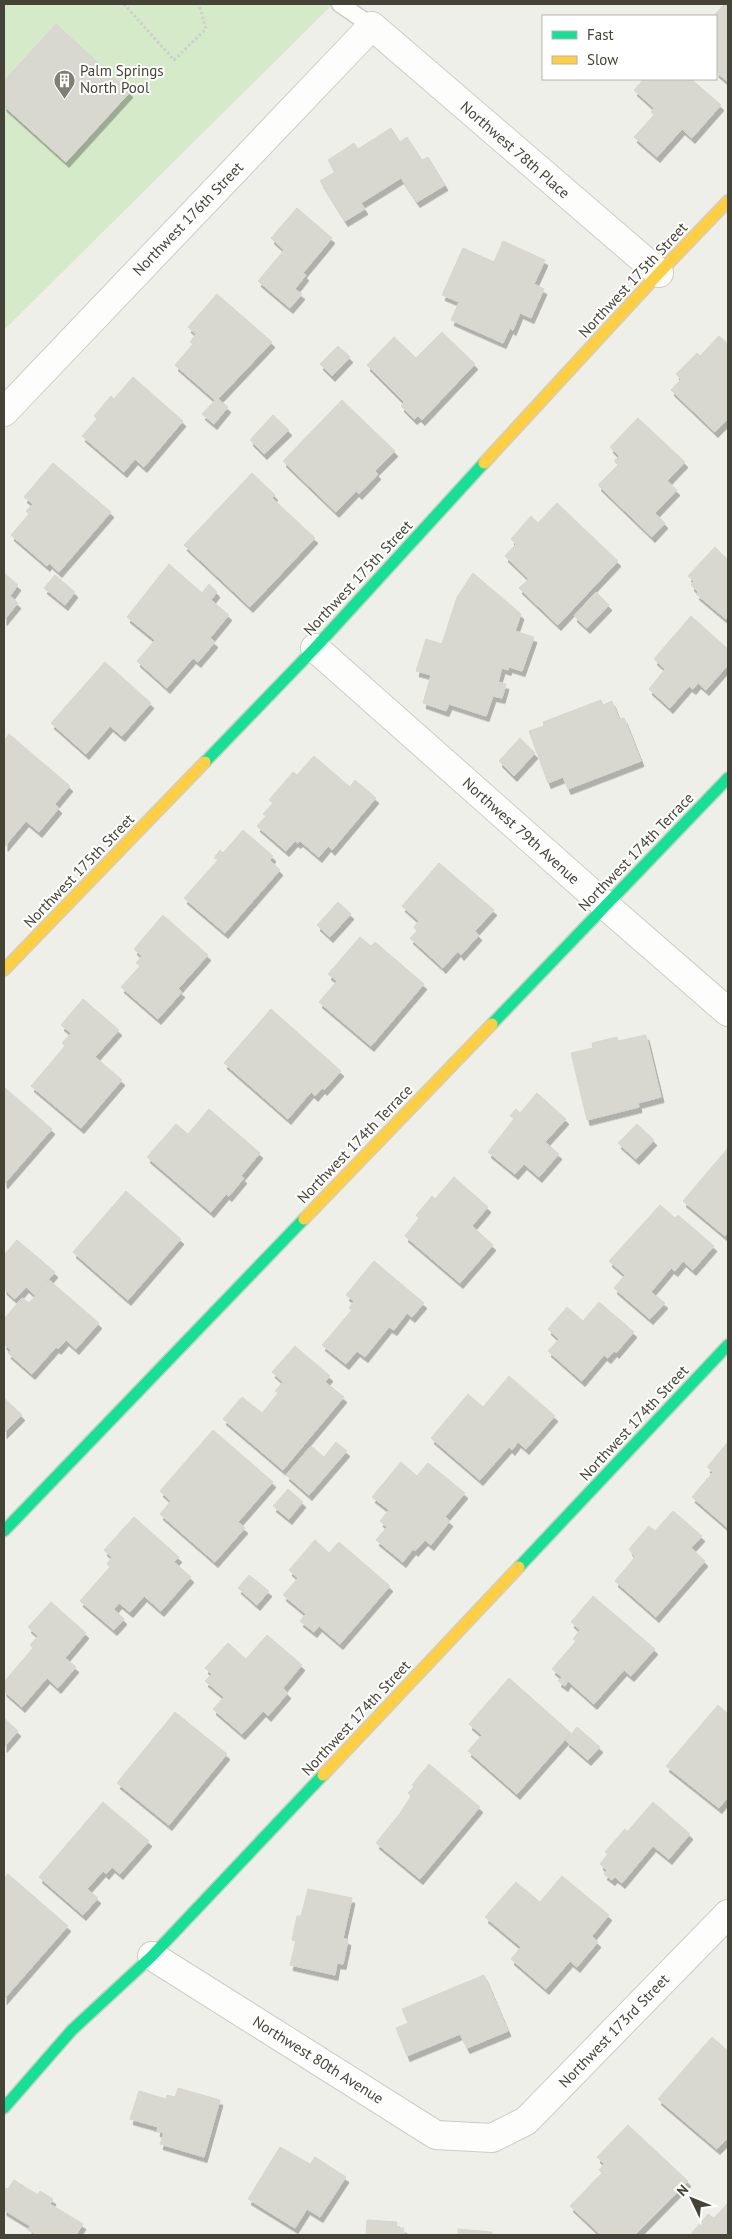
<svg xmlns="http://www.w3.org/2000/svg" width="732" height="2239" font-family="'PT Sans',sans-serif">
	<defs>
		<filter id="shadow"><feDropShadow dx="3" dy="5.5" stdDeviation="0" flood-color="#0004"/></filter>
	</defs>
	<rect width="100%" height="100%" fill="#efefe9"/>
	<path fill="#d4eac9" d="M4,4H333L4,330Z"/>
	<path fill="#d8d8d1" stroke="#d7d7cf" filter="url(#shadow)" d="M724,4H728L727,81L716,72V16H714Z
		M56,24L130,92L66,162L4,106V81Z
		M644,79H691L721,105L692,138L682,129L657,157L634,137L654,115L651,112L654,108L634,90Z
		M391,128L400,142L407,137L422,160L428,157L445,185L417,202L401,178L361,203L365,209L345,221L320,181L335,172L328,160L354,143L358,149Z
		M297,208L332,238L303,273L306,275L295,289L302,294L290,308L258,281L284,250L271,238Z
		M503,241L545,260L534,284L544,289L531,318L520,313L513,330L510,328L503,343L451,320L459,302L442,295L463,248L494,262Z
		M217,294L272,342L218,399L228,407L214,424L202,414L215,400L175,365L193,344L190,342L196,334L188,327Z
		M442,332L475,364L422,420L418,416L414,419L401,406L404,402L367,365L394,337L416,358Z
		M719,336L728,344V422L727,420L715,432L671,390L681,379L676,374L697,353L700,356Z
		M338,346L350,357L332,376L320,364Z
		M133,377L183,421L144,467L135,459L124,472L82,436L97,419L94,416L111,396L114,399Z
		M342,400L395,451L375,471L378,474L359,494L356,491L336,512L283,461Z
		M273,415L289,430L264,454L250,440Z
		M638,418L685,462L667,481L677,490L655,513L665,523L652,537L598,485L618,465L614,461L619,456L610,447Z
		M53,463L111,512L59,572L49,563L47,566L11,535L29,514L26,511L33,504L24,497Z
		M252,473L275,495L272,498L315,538L250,607L184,545Z
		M557,503L618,561L558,625L519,588L529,579L505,556L516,544L511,539L531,516L538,523Z
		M715,547L728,560V616L726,619L696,594L698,592L691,585L694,581L688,576Z
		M169,564L202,593L209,584L217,592L211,600L229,615L210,638L215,642L198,662L193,658L167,688L137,661L155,640L127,617Z
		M4,573L18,585L10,596L18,603L4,620Z
		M473,573L521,614L515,631L534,637L522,671L509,667L508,670L502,668L498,682L506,684L502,698L493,696L486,716L449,704L446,711L423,703L431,675L416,671L426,639L442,644L457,597Z
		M55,575L75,592L65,605L44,588Z
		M596,592L609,605L587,628L574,616Z
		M691,616L728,649V665L706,690L698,683L693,689L689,686L670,708L649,689L665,669L654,659Z
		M105,662L151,703L122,736L110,726L86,754L51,723Z
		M601,700L603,705L612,701L619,719L624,718L641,761L568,789L563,777L548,783L529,731L544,726L543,722Z
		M9,734L70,786L55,804L59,808L39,832L26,821L5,846L4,741Z
		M520,738L535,753L514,776L499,761Z
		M314,756L350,787L355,780L376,798L332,850L328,846L319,857L300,841L298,843L295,841L286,851L257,826L266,816L263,814L273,803L269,800L293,772L297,775Z
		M243,830L273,856L270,860L280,870L225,933L184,898L218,860L214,858L220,850L223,853Z
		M439,863L494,910L475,931L479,935L461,955L458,951L443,968L410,938L417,931L414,927L419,921L402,906Z
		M338,902L351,914L330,937L317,925Z
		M163,915L208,955L178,989L182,992L158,1019L121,987L140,966L136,963L142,956L134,949Z
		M360,937L371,946L375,942L424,984L371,1046L319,1002L337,981L328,974Z
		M83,999L119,1030L95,1057L122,1080L81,1128L31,1086L65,1046L62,1043L71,1033L61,1025Z
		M271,1009L341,1071L324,1090L322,1088L315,1096L311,1092L288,1119L224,1063Z
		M646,1035L661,1097L638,1103L639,1107L587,1120L571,1053L593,1048L592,1043L617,1037L618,1041Z
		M4,1087L52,1129L5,1183L4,1182Z
		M537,1093L566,1119L545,1142L559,1154L539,1177L524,1164L515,1174L488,1152L514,1119L510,1116L516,1109L520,1113Z
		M209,1109L260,1153L241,1176L244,1178L229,1196L226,1194L211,1212L147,1157L176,1124L188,1134Z
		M637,1124L654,1140L636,1159L618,1143Z
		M728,1148V1232L725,1236L683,1201Z
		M454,1177L488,1207L472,1226L493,1245L460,1283L405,1236L419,1218L416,1215L424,1206L432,1196L435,1199Z
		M126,1191L181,1239L128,1300L73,1252Z
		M660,1205L675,1218L678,1215L714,1246L693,1270L683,1261L675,1271L671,1268L651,1292L665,1303L650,1319L614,1288L625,1275L609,1261Z
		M17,1240L55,1272L35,1295L26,1287L15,1299L4,1289V1255Z
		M374,1261L424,1303L412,1317L407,1313L394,1330L389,1327L365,1357L357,1351L346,1364L322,1345L352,1310L349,1308L354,1301L346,1295Z
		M49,1280L99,1323L76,1349L66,1340L58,1349L56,1347L32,1374L8,1353L11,1350L4,1344V1319L22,1298L29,1303Z
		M599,1302L634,1332L616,1353L614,1351L608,1358L604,1355L582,1381L548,1351L559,1339L548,1329L567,1307L583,1321Z
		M295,1346L330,1376L325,1382L344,1397L283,1470L223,1419L242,1397L262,1413L278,1393L275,1391L283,1382L272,1372Z
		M509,1376L555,1416L526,1449L518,1442L512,1450L509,1447L480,1480L431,1438L468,1394L483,1407Z
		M4,1398L22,1415L4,1433Z
		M213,1430L273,1482L238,1522L245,1528L215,1562L160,1514L171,1501L160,1491Z
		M336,1442L347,1451L309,1495L286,1475L311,1446L324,1457Z
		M728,1442V1528L692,1497L713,1472L707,1467Z
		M401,1462L417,1476L428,1463L465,1493L445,1517L450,1521L431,1545L425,1540L415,1551L413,1549L403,1562L376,1540L387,1527L380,1521L389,1510L372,1497Z
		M288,1489L303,1502L289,1519L273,1506Z
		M673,1511L702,1536L691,1548L705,1561L656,1617L615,1581L635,1557L629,1549L649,1526L655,1531Z
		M134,1517L179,1557L174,1562L191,1577L161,1611L144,1596L130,1612L119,1603L114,1609L124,1619L114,1630L80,1601L110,1567L107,1564L112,1557L104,1550Z
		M315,1540L329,1553L339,1542L390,1586L340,1644L319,1626L314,1632L300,1621L306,1614L283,1595L298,1578L289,1570Z
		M249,1575L269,1591L257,1605L238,1588Z
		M593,1596L655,1649L631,1676L624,1670L594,1704L568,1681L565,1686L558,1681L562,1677L552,1669L576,1641L573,1639L580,1630L571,1622Z
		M51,1602L86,1633L65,1658L76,1667L58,1688L47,1678L22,1707L4,1691V1682L33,1648L30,1645L38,1636L28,1627Z
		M267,1635L302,1665L283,1688L288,1693L268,1716L263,1711L242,1734L213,1709L224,1697L205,1681L212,1674L205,1668L228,1643L246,1659Z
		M509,1678L571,1733L517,1794L468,1751L482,1735L469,1724Z
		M718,1705L728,1714V1797L719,1808L666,1766Z
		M175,1712L227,1754L169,1825L117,1783Z
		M4,1718L18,1731L4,1747Z
		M577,1727L600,1747L588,1760L566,1741Z
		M429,1764L480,1807L420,1879L376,1843L401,1812L411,1796L408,1793L414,1787L412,1785Z
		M103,1802L149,1841L120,1874L112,1867L106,1874L103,1871L87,1889L98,1898L83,1915L39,1877Z
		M653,1802L690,1834L669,1859L653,1846L622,1883L615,1877L612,1880L604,1874L607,1870L600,1864L608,1854L605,1852L625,1829L627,1832Z
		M8,1874L68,1926L4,1999V1878Z
		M562,1876L609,1915L592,1936L598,1942L577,1967L570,1961L546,1989L511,1959L521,1947L485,1917L516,1882L540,1902Z
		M308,1889L352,1898L343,1938L348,1940L343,1964L337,1963L335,1975L290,1965L296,1941L292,1940L297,1916H301Z
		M484,1975L508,2031L467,2048L460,2034L407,2056L396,2028L408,2023L402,2009Z
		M712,2037L728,2051V2138L717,2149L658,2099Z
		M178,2088L220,2100L204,2157L160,2144L164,2133L157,2131L158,2127L130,2119L139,2091L166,2099L167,2095L175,2097Z
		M628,2125L688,2181L635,2235H601L570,2206L602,2173L599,2170L604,2164L597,2157Z
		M280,2147L310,2164L315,2157L346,2177L320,2217L307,2209L295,2228L248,2199Z
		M14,2180L38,2195L40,2191L53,2199L50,2204L83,2224L76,2235H37L28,2230L30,2226L4,2210V2188L8,2189Z
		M728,2203V2235H690L708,2214L714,2218Z
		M367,2220L397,2222L396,2228H404L403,2235H366Z
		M458,2229L492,2232V2235H458Z"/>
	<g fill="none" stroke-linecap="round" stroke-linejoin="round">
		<defs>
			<path id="lane" d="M340,4L372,26"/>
			<path id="street" d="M4,412L372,26L659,273
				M315,648L605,905L728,1012
				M152,1956L436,2135L492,2138L526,2121L728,1914"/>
			<path id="fast" d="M205,762L315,648L484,463
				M492,1024L728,778
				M4,1531L304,1219
				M519,1567L728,1345
				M4,2108L72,2030L152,1956L323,1775"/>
			<path id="slow" d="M484,463L659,273L728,201
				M4,970L205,762
				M304,1219L492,1024
				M323,1775L519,1567"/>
		</defs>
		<use href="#lane" stroke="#cdcdc7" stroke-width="19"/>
		<use href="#street" stroke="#cdcdc7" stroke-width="30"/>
		<use href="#fast" stroke="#cfcfc2" stroke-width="14"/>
		<use href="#slow" stroke="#cfcfc2" stroke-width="14"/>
		<path stroke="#d0cfca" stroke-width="3" stroke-dasharray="2.5 2.5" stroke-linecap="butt" d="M124,4L174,60L206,29L199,4"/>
		<use href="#lane" stroke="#fdfdfc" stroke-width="16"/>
		<use href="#street" stroke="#fdfdfc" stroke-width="28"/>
		<use href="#fast" stroke="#16e098" stroke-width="11"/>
		<use href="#slow" stroke="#ffcf43" stroke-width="11"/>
	</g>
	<defs>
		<symbol id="building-pin" viewBox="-11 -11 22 30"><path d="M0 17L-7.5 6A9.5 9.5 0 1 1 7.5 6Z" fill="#807f74" stroke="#fff"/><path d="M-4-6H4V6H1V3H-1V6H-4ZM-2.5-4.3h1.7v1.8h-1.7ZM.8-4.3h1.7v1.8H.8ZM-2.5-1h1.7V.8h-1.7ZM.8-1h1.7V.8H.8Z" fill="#fff"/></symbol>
	</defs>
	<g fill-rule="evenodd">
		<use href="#building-pin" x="52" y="68" width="25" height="34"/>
	</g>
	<g text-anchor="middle" stroke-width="4" stroke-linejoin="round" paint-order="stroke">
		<g font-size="15" fill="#454335" stroke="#fff" text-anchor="start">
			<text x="80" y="76">Palm Springs<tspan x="80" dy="17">North Pool</tspan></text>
		</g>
		<g font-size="15" fill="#454335" stroke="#fff">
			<text transform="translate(515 150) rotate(41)" y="5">Northwest 78th Place</text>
			<text transform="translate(188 219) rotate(-46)" y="5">Northwest 176th Street</text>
			<text transform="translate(633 280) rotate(-47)" y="5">Northwest 175th Street</text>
			<text transform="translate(358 578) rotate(-47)" y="5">Northwest 175th Street</text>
			<text transform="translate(521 831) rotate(42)" y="5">Northwest 79th Avenue</text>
			<text transform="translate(636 852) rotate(-46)" y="5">Northwest 174th Terrace</text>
			<text transform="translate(79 871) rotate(-46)" y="5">Northwest 175th Street</text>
			<text transform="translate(355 1144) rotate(-46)" y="5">Northwest 174th Terrace</text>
			<text transform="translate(634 1423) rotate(-47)" y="5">Northwest 174th Street</text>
			<text transform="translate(356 1718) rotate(-47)" y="5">Northwest 174th Street</text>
			<text transform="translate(614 2031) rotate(-46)" y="5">Northwest 173rd Street</text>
			<text transform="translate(318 2060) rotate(32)" y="5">Northwest 80th Avenue</text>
		</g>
	</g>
	<rect width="732" height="2239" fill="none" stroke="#454335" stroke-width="10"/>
	<rect x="542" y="15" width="175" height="65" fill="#ffffff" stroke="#b5b4ae"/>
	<rect x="552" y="31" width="25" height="8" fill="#16e098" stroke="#b5b4ae"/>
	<text x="587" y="40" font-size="15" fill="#454335">Fast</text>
	<rect x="552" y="56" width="25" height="8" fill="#ffcf43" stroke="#b5b4ae"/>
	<text x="587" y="65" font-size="15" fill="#454335">Slow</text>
	<g transform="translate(692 2199) rotate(313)" stroke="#ffffff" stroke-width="4" paint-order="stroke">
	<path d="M0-4L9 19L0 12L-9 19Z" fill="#454335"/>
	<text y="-8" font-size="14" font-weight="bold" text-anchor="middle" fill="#454335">N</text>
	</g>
</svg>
